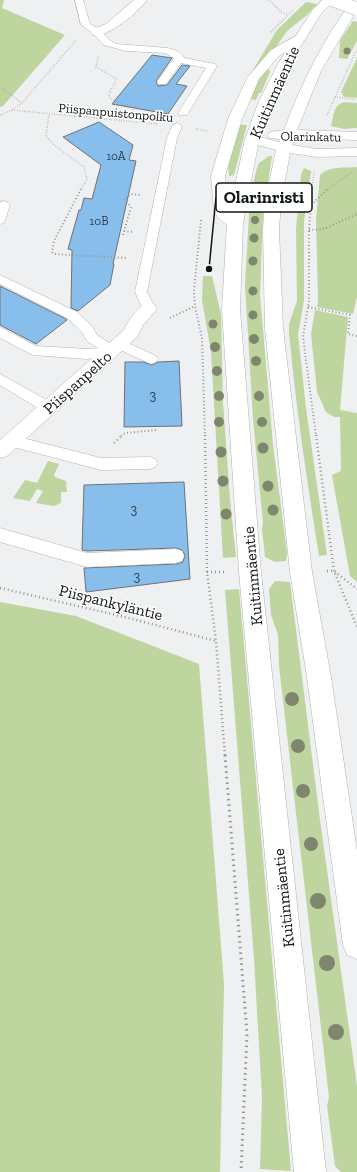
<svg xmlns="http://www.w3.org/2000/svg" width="357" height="1172" font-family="'Zilla Slab',serif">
	<rect width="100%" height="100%" fill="#eff0f1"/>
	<path fill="#bfd59f" d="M0,0H4L2,8L65,35L3,106L0,107Z
		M306,2L317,4L306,16L287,31L276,47L250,75L277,30Z
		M353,21L357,22V41L347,59L339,58L340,40Z
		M357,58V98L344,97L341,92Z
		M267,69L270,70V72L261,93H259L256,100L250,99L259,79Z
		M345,102L357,103V128L344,129L331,126C334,116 333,104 345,102Z
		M240,125H247L234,175L229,176L228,163Z
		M269,156H272L263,215L260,295L273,445L287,553L286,561L275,562L265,557L262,529L263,523L253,419L245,285L250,196L257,168L259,163Z
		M357,167V297L353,314L317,307L318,300L316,220L320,175C329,166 345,168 357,167Z
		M304,168L311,171L304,221V301L298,334L306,408L327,555L319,556C307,481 296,408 289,332V324L297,301L296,229L301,175Z
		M203,276H212L221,314L223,402L230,499L236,557L223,558L211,352L202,300Z
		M315,310L348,317L340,410L357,413V582L350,576L332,475L341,471L340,417H334L326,412L317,392L311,334Z
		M48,461L59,464L54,475L55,477L66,481L67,492H61V503L54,506L36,503L43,491L37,489L30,501L13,498L25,480L37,483Z
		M275,581L290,582L320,820L357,1086V1172H341L335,1166L327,1106L329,1097L279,666L278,635L271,615L269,589Z
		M239,589L291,1171L260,1169L262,1097L254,959L225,590Z
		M0,602L76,616L199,664L224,984L220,1172H0Z"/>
	<path fill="#88beec" stroke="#717172" d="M152,55L172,58L156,81L158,86L167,85L182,65L190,66L176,84L187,86L168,114L112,104Z
		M99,122L133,145L129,160L136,161L113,264H114L110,285L78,311L71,308L72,250L68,249L79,210H81L84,198L92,199L101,165L63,137Z
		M0,286L66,319L67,320L36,344L0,325Z
		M179,361L182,426L124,427L125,362H143L152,365L158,362Z
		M184,482L190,579L86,592L84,568L176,564L183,562L185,555L182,550L176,548L87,551L82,550L84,485Z"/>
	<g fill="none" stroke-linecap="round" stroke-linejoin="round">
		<defs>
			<path id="service" d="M75,0H83L90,24L99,29L111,41L117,44L168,48L178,51L185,58L215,64L217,66L187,115H179L178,113L206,68L181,63L166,84H158L157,82L174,58L165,53L126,51L104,45L93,33L81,25Z
				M177,123L182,126L177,138L147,292L156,309L154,312L149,313L144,312L135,292L167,138L172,126Z
				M4,201L8,203L10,205L4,223L0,224V202Z
				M0,275L77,312L92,326L97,335L113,345L114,341L119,339L124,341L156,356L158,359L156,362L151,364L118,349L119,351L117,354L87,359L33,355L0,338V327L36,346L87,349L98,348L87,341L82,332L67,318L0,284Z
				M0,374L54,404L56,408L54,412L49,413L44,412L0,385Z
				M11,435L101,458L150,457L155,459L158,463L155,467L150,469L101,470L6,445L4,441L6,437Z
				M0,528L87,553L176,549L182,551L184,556L182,561L176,563L87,567L0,542Z"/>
			<path id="minor" d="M134,0H147C138,12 108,38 93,35L91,32L93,29L106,24Z
				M299,34L303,35L305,38L303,41L279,56L259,79L242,119L225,176L229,210L243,223L240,226C230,229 220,221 214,212L211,176L228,119L247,78L271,50Z
				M149,303L155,305L157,309L143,325L137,337L7,456L0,458V440L124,330C129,319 137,307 149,303Z"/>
			<path id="primary" d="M322,0H334L320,15L291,62L273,101L260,137L279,142L280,139L270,138L268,135L270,132L284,130C301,84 323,39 353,0H357V10L321,71L297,130L357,132V140L295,138L292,145L317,149L357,148V156L317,157L290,153L281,202L279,229L283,328L312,572L331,677L357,851V959L347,955L343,945L307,677L290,572L265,328L263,229L265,202L276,150L258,145L243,223L240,310L261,572L326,1172H294L239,572L222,310L227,223L245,139L259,101L279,62L312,11Z"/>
		</defs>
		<use href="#service" stroke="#b1b2b3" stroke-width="1"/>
		<use href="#minor" stroke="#b1b2b3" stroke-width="1"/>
		<use href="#primary" stroke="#b1b2b3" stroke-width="1"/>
		<path stroke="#939494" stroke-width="1.5" stroke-dasharray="0.5 2" stroke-linecap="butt" d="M269,0L281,12L287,14
			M271,32L294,9
			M98,57L96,67L117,79L110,91L109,97L114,101L132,107L136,121
			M0,87L22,103
			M335,97L357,100
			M12,110L157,124
			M0,115L12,110L22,103L77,39
			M49,115L46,136L53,144L84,167L87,180L80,190
			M327,115L357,49
			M196,129L208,131
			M312,190L314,171
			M326,190L352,172"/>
		<path stroke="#939494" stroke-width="2" stroke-dasharray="1 2.5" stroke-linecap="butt" d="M81,189L54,241L52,252L54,254L127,258
			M312,189L309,230V301L303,337L316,436
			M311,205L328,189
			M201,220L194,290L195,306L202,338L205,436
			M309,230L324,229L357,214
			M124,231L133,232
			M123,235L131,207L124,199L131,194L140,195
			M308,307L350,315L348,334L357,336
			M170,318L195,306
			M121,436L125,433L156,430"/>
		<path stroke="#939494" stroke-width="2.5" stroke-dasharray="1 3" stroke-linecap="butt" d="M205,435L207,572L216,641L225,756
			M316,435L334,571L357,627
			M114,443L123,435
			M327,571H334L357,589
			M207,572H224
			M0,588L129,618L216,641"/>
		<path stroke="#939494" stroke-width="3" stroke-dasharray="1.5 4" stroke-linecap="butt" d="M225,755L247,1034L241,1172"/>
		<use href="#service" fill="#fff" fill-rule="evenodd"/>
		<use href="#minor" fill="#fff" fill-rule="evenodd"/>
		<use href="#primary" fill="#fff" fill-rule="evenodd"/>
		<defs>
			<path id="primary-bridge" d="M333,0L357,9"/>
		</defs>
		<use href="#primary-bridge" stroke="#b1b2b3" stroke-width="14" stroke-linecap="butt"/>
		<use href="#primary-bridge" stroke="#fff" stroke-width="13"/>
	</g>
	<g fill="#7e866e">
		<circle cx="347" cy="51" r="3.5"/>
		<circle cx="255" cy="220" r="4"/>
		<circle cx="254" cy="238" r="4.5"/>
		<circle cx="253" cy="261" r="4.5"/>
		<circle cx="253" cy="291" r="4.5"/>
		<circle cx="253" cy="315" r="4.5"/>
		<circle cx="213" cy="324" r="4.5"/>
		<circle cx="254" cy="339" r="5"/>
		<circle cx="215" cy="347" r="5"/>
		<circle cx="256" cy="361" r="5"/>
		<circle cx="217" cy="371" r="5"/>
		<circle cx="219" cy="396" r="5"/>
		<circle cx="259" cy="396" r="5"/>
		<circle cx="219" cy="422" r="5"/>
		<circle cx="262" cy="422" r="5"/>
		<circle cx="263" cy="448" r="5.5"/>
		<circle cx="221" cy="452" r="5.5"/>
		<circle cx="223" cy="481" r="5.5"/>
		<circle cx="268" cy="486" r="5.5"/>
		<circle cx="273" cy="510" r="5.5"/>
		<circle cx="226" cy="514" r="5.5"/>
		<circle cx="292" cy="699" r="7"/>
		<circle cx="298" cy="746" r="7"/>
		<circle cx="303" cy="791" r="7"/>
		<circle cx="311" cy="844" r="7"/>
		<circle cx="318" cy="901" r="8"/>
		<circle cx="327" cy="963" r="8"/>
		<circle cx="336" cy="1032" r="8"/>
	</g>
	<g text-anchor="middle" stroke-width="3" stroke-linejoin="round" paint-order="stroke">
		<g font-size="12" fill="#313f4b">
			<text x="116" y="160">10A</text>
			<text x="99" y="225">10B</text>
		</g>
		<g font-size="13" fill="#141515" stroke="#fdfefe">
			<text transform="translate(116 112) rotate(5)" y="5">Piispanpuistonpolku</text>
			<text transform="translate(311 136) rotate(1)" y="5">Olarinkatu</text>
		</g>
		<g font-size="14" fill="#313f4b">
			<text x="153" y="400">3</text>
			<text x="134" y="514">3</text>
			<text x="137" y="581">3</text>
		</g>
		<g font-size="16" fill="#141515" stroke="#fdfefe">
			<text transform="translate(274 92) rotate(-66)" y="6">Kuitinmäentie</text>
			<text transform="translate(77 382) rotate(-42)" y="6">Piispanpelto</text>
			<text transform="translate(252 576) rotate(-95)" y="6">Kuitinmäentie</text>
			<text transform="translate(111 602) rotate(14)" y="6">Piispankyläntie</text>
			<text transform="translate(283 898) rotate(-96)" y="6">Kuitinmäentie</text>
		</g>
	</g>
	<path fill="none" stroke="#141515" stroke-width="1.5" d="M209 269L216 197"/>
	<circle fill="#141515" stroke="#fdfefe" stroke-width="1.5" cx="209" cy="269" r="4"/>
	<rect fill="#fdfefe" stroke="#141515" stroke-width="1.5" x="216" y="183" width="96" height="29" rx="4"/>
	<g font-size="17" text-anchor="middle" font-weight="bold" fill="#141515">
		<text x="264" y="203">Olarinristi</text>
	</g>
</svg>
